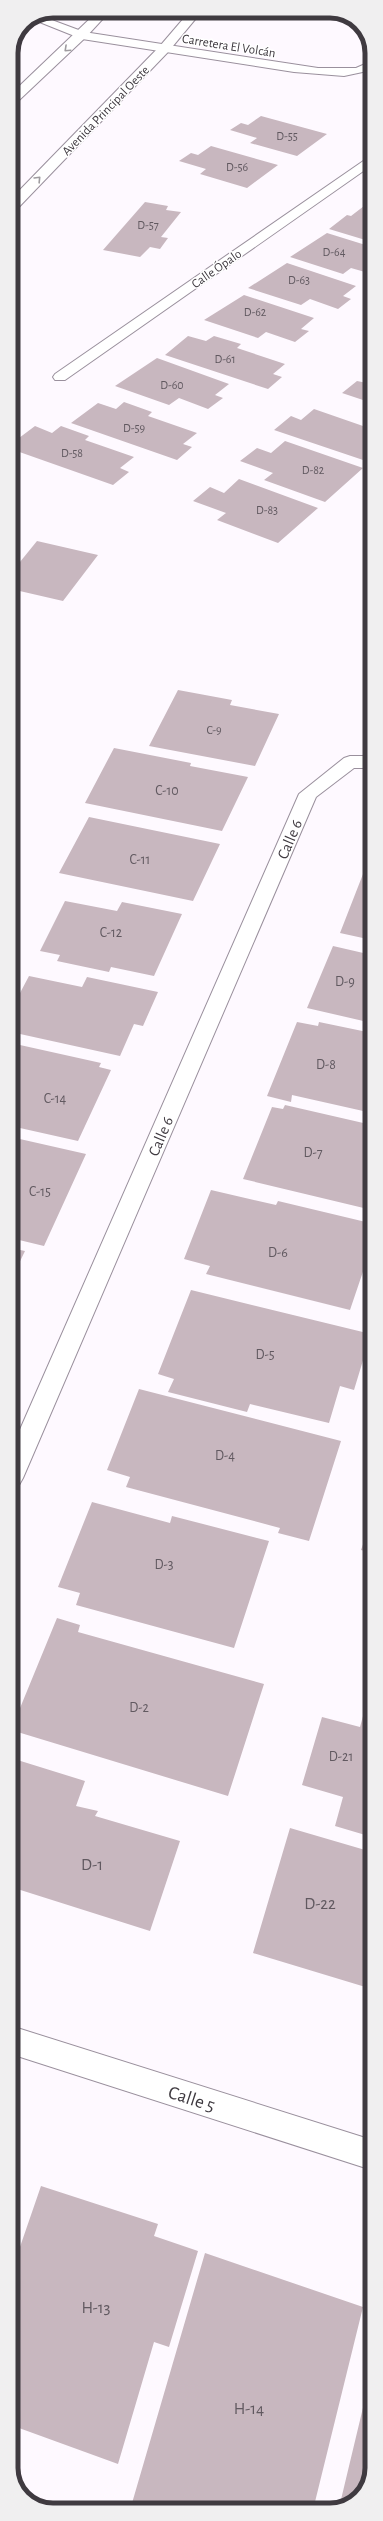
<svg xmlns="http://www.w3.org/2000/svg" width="383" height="2521" font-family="'Alegreya Sans',sans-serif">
	<rect width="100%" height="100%" fill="#fef9ff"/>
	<path fill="#c8b7bf" d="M261,116L327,134L297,156L250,143L257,138L230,130L241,123L248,125Z
		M211,146L278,165L247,188L200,174L206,169L179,161L191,153L198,155Z
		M145,202L168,206L166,210L181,212L161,237L168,238L160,249L150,247L140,257L103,250Z
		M364,206L372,208V242L329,229L347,215L351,216Z
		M327,233L372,247V274L351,268L343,274L290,257Z
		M287,263L356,286L343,296L351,299L338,309L310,299L301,305L248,288Z
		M244,295L314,318L301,329L309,331L295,342L266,332L258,338L204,320Z
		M188,336L206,341L214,336L241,344L237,348L285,364L273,374L282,377L268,389L165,355Z
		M157,358L229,384L215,395L223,398L208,409L179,398L169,405L115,386Z
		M357,381L372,384V403L342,393Z
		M124,402L152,412L148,416L197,433L183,444L192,447L177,460L71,423L98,403L116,409Z
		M314,409L363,426L366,423L372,425V463L274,430L291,416L301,420Z
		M35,426L52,433L61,426L89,436L85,440L134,457L120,468L129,472L113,485L11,449V444Z
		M285,441L363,468L325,502L264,480L273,473L240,461L257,448L271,453Z
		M239,479L318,508L278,543L217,520L226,513L193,501L210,487L224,493Z
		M37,541L98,555L63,601L11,589V573Z
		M178,690L232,700L230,705L279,714L255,766L149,746Z
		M114,748L191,763L190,766L248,777L222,831L85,803Z
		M89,817L220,844L193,901L59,873Z
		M372,853V870L365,869Z
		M363,874L372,875V940L340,933Z
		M65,901L117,911L122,902L182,914L154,976L111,967L109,972L57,961L60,955L40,951Z
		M333,946L372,955V1023L307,1008Z
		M29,976L82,987L87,977L158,992L143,1026L134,1024L120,1056L11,1032V1010Z
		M297,1022L318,1026L319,1022L372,1033V1113L292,1095L291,1102L267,1096Z
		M11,1043L101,1063L99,1067L111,1070L78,1141L11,1126Z
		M285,1105L372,1125V1210L243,1179L272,1107L283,1109Z
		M11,1137L86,1154L44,1246L15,1239L20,1230L11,1228Z
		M211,1190L276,1205L278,1201L370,1223L372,1219V1245L350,1310L206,1274L210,1266L184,1259Z
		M11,1248L25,1251L11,1280Z
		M191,1290L371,1334L354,1390L340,1386L329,1423L250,1404L247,1412L168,1392L174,1379L158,1374Z
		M139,1389L341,1441L309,1541L278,1533L280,1528L126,1487L130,1477L107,1470Z
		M92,1502L170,1523L172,1516L269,1541L234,1648L76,1605L80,1593L58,1587Z
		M372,1519V1553L361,1550Z
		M57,1618L80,1625L78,1632L264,1684L228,1796L11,1730Z
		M366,1705L372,1707V1837L335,1826L343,1797L302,1785L322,1717L360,1727Z
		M11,1758L85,1781L76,1806L98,1811L95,1816L180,1841L150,1931L11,1887Z
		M290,1828L372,1852V1989L253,1953Z
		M41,2186L158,2224L154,2236L198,2251L169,2347L154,2342L118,2464L19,2428L14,2441L11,2440V2273Z
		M205,2253L363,2307L313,2510H130Z
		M366,2395L372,2397V2468L361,2496L339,2508Z"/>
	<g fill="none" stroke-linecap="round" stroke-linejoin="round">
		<defs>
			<path id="minor" d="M41,16L84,32L318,68H356L372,61V70L344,76L294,72L82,39L32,19Z
				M372,155V165L65,380H55L53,377L55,374Z
				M350,756H372V768H354L316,797L23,1478L19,1485L11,1488V1450L299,794L344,758Z
				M11,2026L372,2140V2170L11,2054Z"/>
			<path id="major" d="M98,11H110L86,37L15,104L11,105V94Z
				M190,11H202L168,52L16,210L11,211V199L160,46Z"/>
		</defs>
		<use href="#minor" stroke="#9a909d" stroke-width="2"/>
		<use href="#major" stroke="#9a909d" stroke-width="2"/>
		<use href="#minor" fill="#fff" fill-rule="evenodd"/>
		<use href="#major" fill="#fff" fill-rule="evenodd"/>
	</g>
	<defs><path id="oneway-chevron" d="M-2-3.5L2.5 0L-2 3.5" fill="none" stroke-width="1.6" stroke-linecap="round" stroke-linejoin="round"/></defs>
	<g stroke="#9f9ca0">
		<use href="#oneway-chevron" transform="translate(67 49) rotate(137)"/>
		<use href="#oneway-chevron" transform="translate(38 179) rotate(-46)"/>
	</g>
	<g text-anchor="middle" stroke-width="3" stroke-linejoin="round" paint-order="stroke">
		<g font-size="12" fill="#615960">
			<text x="287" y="140">D-55</text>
			<text x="237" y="171">D-56</text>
			<text x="148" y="229">D-57</text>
			<text x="334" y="256">D-64</text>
			<text x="299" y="284">D-63</text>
			<text x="255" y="316">D-62</text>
			<text x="225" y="363">D-61</text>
			<text x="172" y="389">D-60</text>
			<text x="134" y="432">D-59</text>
			<text x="72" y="457">D-58</text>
			<text x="313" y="474">D-82</text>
			<text x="267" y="514">D-83</text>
			<text x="214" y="734">C-9</text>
		</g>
		<g font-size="13" fill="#3f3a40" stroke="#fff">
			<text transform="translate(229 45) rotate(9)" y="5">Carretera El Volcán</text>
			<text transform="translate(105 110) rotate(-46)" y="5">Avenida Principal Oeste</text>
			<text transform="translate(216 268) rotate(-35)" y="5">Calle Ópalo</text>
		</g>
		<g font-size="14" fill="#615960">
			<text x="167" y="795">C-10</text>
			<text x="140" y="864">C-11</text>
			<text x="111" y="937">C-12</text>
			<text x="345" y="986">D-9</text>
			<text x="326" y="1069">D-8</text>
			<text x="55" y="1103">C-14</text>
			<text x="313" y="1157">D-7</text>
			<text x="40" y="1196">C-15</text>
			<text x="278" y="1257">D-6</text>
			<text x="265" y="1359">D-5</text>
			<text x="225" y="1460">D-4</text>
			<text x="164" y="1569">D-3</text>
			<text x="139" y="1712">D-2</text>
			<text x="341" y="1761">D-21</text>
		</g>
		<g font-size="16" fill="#3f3a40" stroke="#fff">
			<text transform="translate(289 839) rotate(-67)" y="6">Calle 6</text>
			<text transform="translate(160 1136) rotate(-67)" y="6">Calle 6</text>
		</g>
		<g font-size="17" fill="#615960">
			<text x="92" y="1870">D-1</text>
			<text x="320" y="1909">D-22</text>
			<text x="96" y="2313">H-13</text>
			<text x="249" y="2414">H-14</text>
		</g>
		<g font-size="19" fill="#3f3a40" stroke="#fff">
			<text transform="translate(192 2098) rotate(18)" y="7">Calle 5</text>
		</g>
	</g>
	<path d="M0 0H383V2521H0ZM53 18H330A35 35 0 0 1 365 53V2468A35 35 0 0 1 330 2503H53A35 35 0 0 1 18 2468V53A35 35 0 0 1 53 18Z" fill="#f0eff0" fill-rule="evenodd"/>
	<path fill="none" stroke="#3f3a40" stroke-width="5" d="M53 18H330A35 35 0 0 1 365 53V2468A35 35 0 0 1 330 2503H53A35 35 0 0 1 18 2468V53A35 35 0 0 1 53 18Z"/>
</svg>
